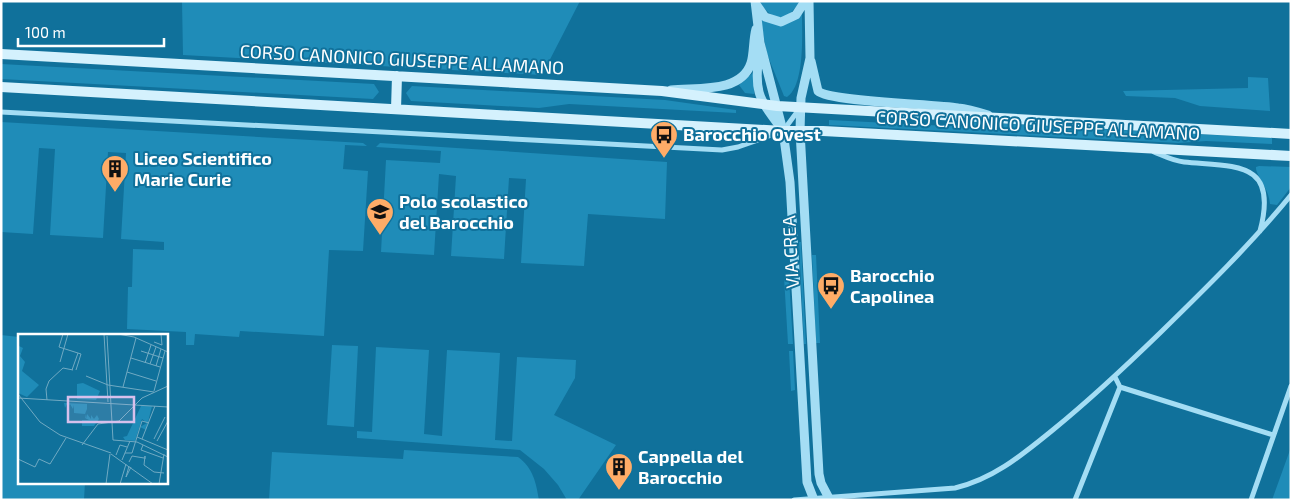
<svg xmlns="http://www.w3.org/2000/svg" width="1292" height="501" font-family="'Exo 2',sans-serif">
	<rect width="100%" height="100%" fill="#10719b"/>
	<path fill="#1f8cb8" d="M182,1H580L542,75L183,55Z
		M759,1H800C787,23 772,22 759,1Z
		M802,14C802,34 805,85 787,97L784,96L767,54L760,17L786,24Z
		M1,64L374,84L379,92L373,99L1,79Z
		M754,72V94L745,93L739,85Z
		M1248,77L1268,78L1270,111L1200,106L1175,98L1126,96L1123,91L1248,88Z
		M412,86L665,100L736,110V113L569,104L539,108L411,101L406,93Z
		M829,120L948,126L971,122L1272,138V144L1206,141L1178,143L829,125Z
		M1,122L363,143L367,146L345,145L343,169L368,171L363,251L329,250L324,336L240,331L239,337L195,334L194,345H186V332L127,329L128,287H132L133,249L164,250V242L121,239L126,153L108,152L103,238L50,235L55,149L39,148L33,234L1,232Z
		M380,143L667,162L665,219L588,214L584,266L521,263L526,179L509,178L504,259L451,256L456,176L439,174L434,255L381,252L386,160L440,163L441,151L376,147Z
		M1259,166L1291,167V187L1277,205L1270,204C1269,188 1255,175 1256,167Z
		M799,242H801L806,344H804Z
		M812,255H816L820,343H816Z
		M784,277H789L793,344H788Z
		M1,335L19,337V482H85L84,500H1Z
		M332,345L358,346L354,427L327,425Z
		M376,347L429,350L424,434L442,436L447,350L500,353L495,440L512,441L517,357L576,360L575,378L554,415L616,445L578,500H567L558,485L544,469L520,450L357,438V431L372,432Z
		M789,351H793L795,390L791,391Z
		M404,450L518,457C533,468 536,482 539,500H269L272,452L403,459Z
		M1290,450L1291,500H1272Z"/>
	<g fill="none" stroke-linecap="round" stroke-linejoin="round">
		<path stroke="#a4ddf4" stroke-width="5" d="M1,112L722,150L738,147L783,131L800,108
			M1154,152C1164,156 1173,161 1184,162C1235,167 1279,160 1260,231
			M1120,387L1273,435
			M794,500L955,488C994,479 1023,454 1054,429C1092,398 1126,366 1161,332C1206,288 1251,244 1291,195
			M1075,500L1120,387L1115,377
			M1251,500L1291,386"/>
		<path stroke="#a4ddf4" stroke-width="9" d="M755,1L760,43L783,131L790,182L807,482L814,500
			M809,1L810,58L801,98L800,131L819,474L821,483L830,500
			M756,4L765,17L781,22L796,15L805,1
			M759,50C755,92 756,95 781,128
			M811,61L818,91C829,102 935,104 958,108C968,109 978,112 988,115
			M671,90C696,87 741,94 751,63C754,54 753,40 756,29"/>
		<path stroke="#d4f1fd" stroke-width="10" d="M1,54L662,91L777,106L1291,134
			M1,87L783,131H823L1291,156
			M396,109L397,76"/>
	</g>
	<defs>
		<symbol id="bus-pin" viewBox="-11 -11 22 30"><path d="M0 17L-7.5 6A9.5 9.5 0 1 1 7.5 6Z" fill="#ffac67" stroke="#10719b"/><path d="M-5-6H5V4H4V6H2V4H-2V6H-4V4H-5ZM-3.5-4V0h7V-4ZM-3.5 1.2v1.5H-2V1.2ZM2 1.2v1.5H3.5V1.2Z" fill="#111"/></symbol>
		<symbol id="building-pin" viewBox="-11 -11 22 30"><path d="M0 17L-7.5 6A9.5 9.5 0 1 1 7.5 6Z" fill="#ffac67" stroke="#10719b"/><path d="M-4-6H4V6H1V3H-1V6H-4ZM-2.5-4.3h1.7v1.8h-1.7ZM.8-4.3h1.7v1.8H.8ZM-2.5-1h1.7V.8h-1.7ZM.8-1h1.7V.8H.8Z" fill="#111"/></symbol>
		<symbol id="school-pin" viewBox="-11 -11 22 30"><path d="M0 17L-7.5 6A9.5 9.5 0 1 1 7.5 6Z" fill="#ffac67" stroke="#10719b"/><path d="M0-5L7-2L0 1L-7-2ZM-4 1L0 2.5L4 1V4Q0 6-4 4Z" fill="#111"/></symbol>
	</defs>
	<g fill-rule="evenodd">
		<use href="#bus-pin" x="648" y="119" width="32" height="43"/>
		<use href="#building-pin" x="99" y="153" width="32" height="43"/>
		<use href="#school-pin" x="364" y="196" width="32" height="43"/>
		<use href="#bus-pin" x="815" y="270" width="32" height="43"/>
		<use href="#building-pin" x="603" y="451" width="32" height="43"/>
	</g>
	<g text-anchor="middle" stroke-width="4" stroke-linejoin="round" paint-order="stroke">
		<g font-size="18" fill="#fff" stroke="#10719b">
			<text transform="translate(402 60) rotate(3)" y="6">CORSO CANONICO GIUSEPPE ALLAMANO</text>
			<text transform="translate(1038 126) rotate(3)" y="6">CORSO CANONICO GIUSEPPE ALLAMANO</text>
			<text transform="translate(791 252) rotate(-93)" y="6">VIA CREA</text>
		</g>
		<g font-size="18" font-weight="bold" fill="#fff" stroke="#10719b" text-anchor="start">
			<text x="683" y="141">Barocchio Ovest</text>
			<text x="134" y="165">Liceo Scientifico<tspan x="134" dy="21">Marie Curie</tspan></text>
			<text x="399" y="208">Polo scolastico<tspan x="399" dy="21">del Barocchio</tspan></text>
			<text x="850" y="282">Barocchio<tspan x="850" dy="21">Capolinea</tspan></text>
			<text x="638" y="463">Cappella del<tspan x="638" dy="21">Barocchio</tspan></text>
		</g>
	</g>
	<g transform="translate(18 334)">
		<rect width="150" height="150" fill="#10719b"/>
		<path d="M1,12L5,14L2,22L7,28L4,37L21,51L9,63L0,59ZM65,49L82,57L78,66L59,65V50ZM46,69L69,70V75L67,80L56,79V71L55,75L52,70L49,74V70L47,74ZM123,72H134L128,96L122,93L129,89L124,85L117,107L107,106L105,103L109,102ZM67,80L68,85L69,80L73,85V81L76,85L79,81L81,85L76,92H64V86H71L67,84Z" fill="#1f8cb8"/>
		<path fill="none" stroke="#70aac3" stroke-width="1" d="M45,0L41,13L63,20L58,36M86,0L90,68M100,0L116,3L150,18M89,2L95,106M136,8L144,11L143,0M123,17L145,24M113,24L142,33M42,28L50,0M127,29L133,11M132,30L138,13M138,32L143,15M54,36L60,19M109,38L138,47M68,42L90,51L136,58M105,53L118,4M136,57L147,17M0,60L22,88L42,101L93,119M0,64L150,73M29,66L28,55L31,47L45,34L55,36M119,103L150,116M124,105L137,72M136,105L147,83M95,106L119,108L150,123M139,107L150,87M64,111L80,90L101,87L124,64L150,52M125,111L123,116L145,124M107,119H114L124,87L131,89M93,120L135,150M98,121L102,111L109,113M0,125L17,133L21,125L32,130L48,104M127,125V122L126,131L136,138L146,139M104,126L112,107M111,128L114,122L126,124M111,132L108,143L113,133M88,150L92,120M102,150L108,130M141,150L146,120"/>
		<path fill="#d7c0ec" fill-opacity="0.15" stroke="#d7c0ec" stroke-width="2.5" d="M50,63H116V88H50Z"/>
		<rect width="150" height="150" fill="none" stroke="#fff" stroke-width="2.5"/>
	</g>
	<rect width="1292" height="501" fill="none" stroke="#ffffff" stroke-width="5"/>
	<path d="M18 38v8h146v-8" fill="none" stroke="#ffffff" stroke-width="2.5"/>
	<text x="25" y="38" font-size="15" fill="#ffffff" stroke="#10719b" stroke-width="4" paint-order="stroke">100 m</text>
</svg>
